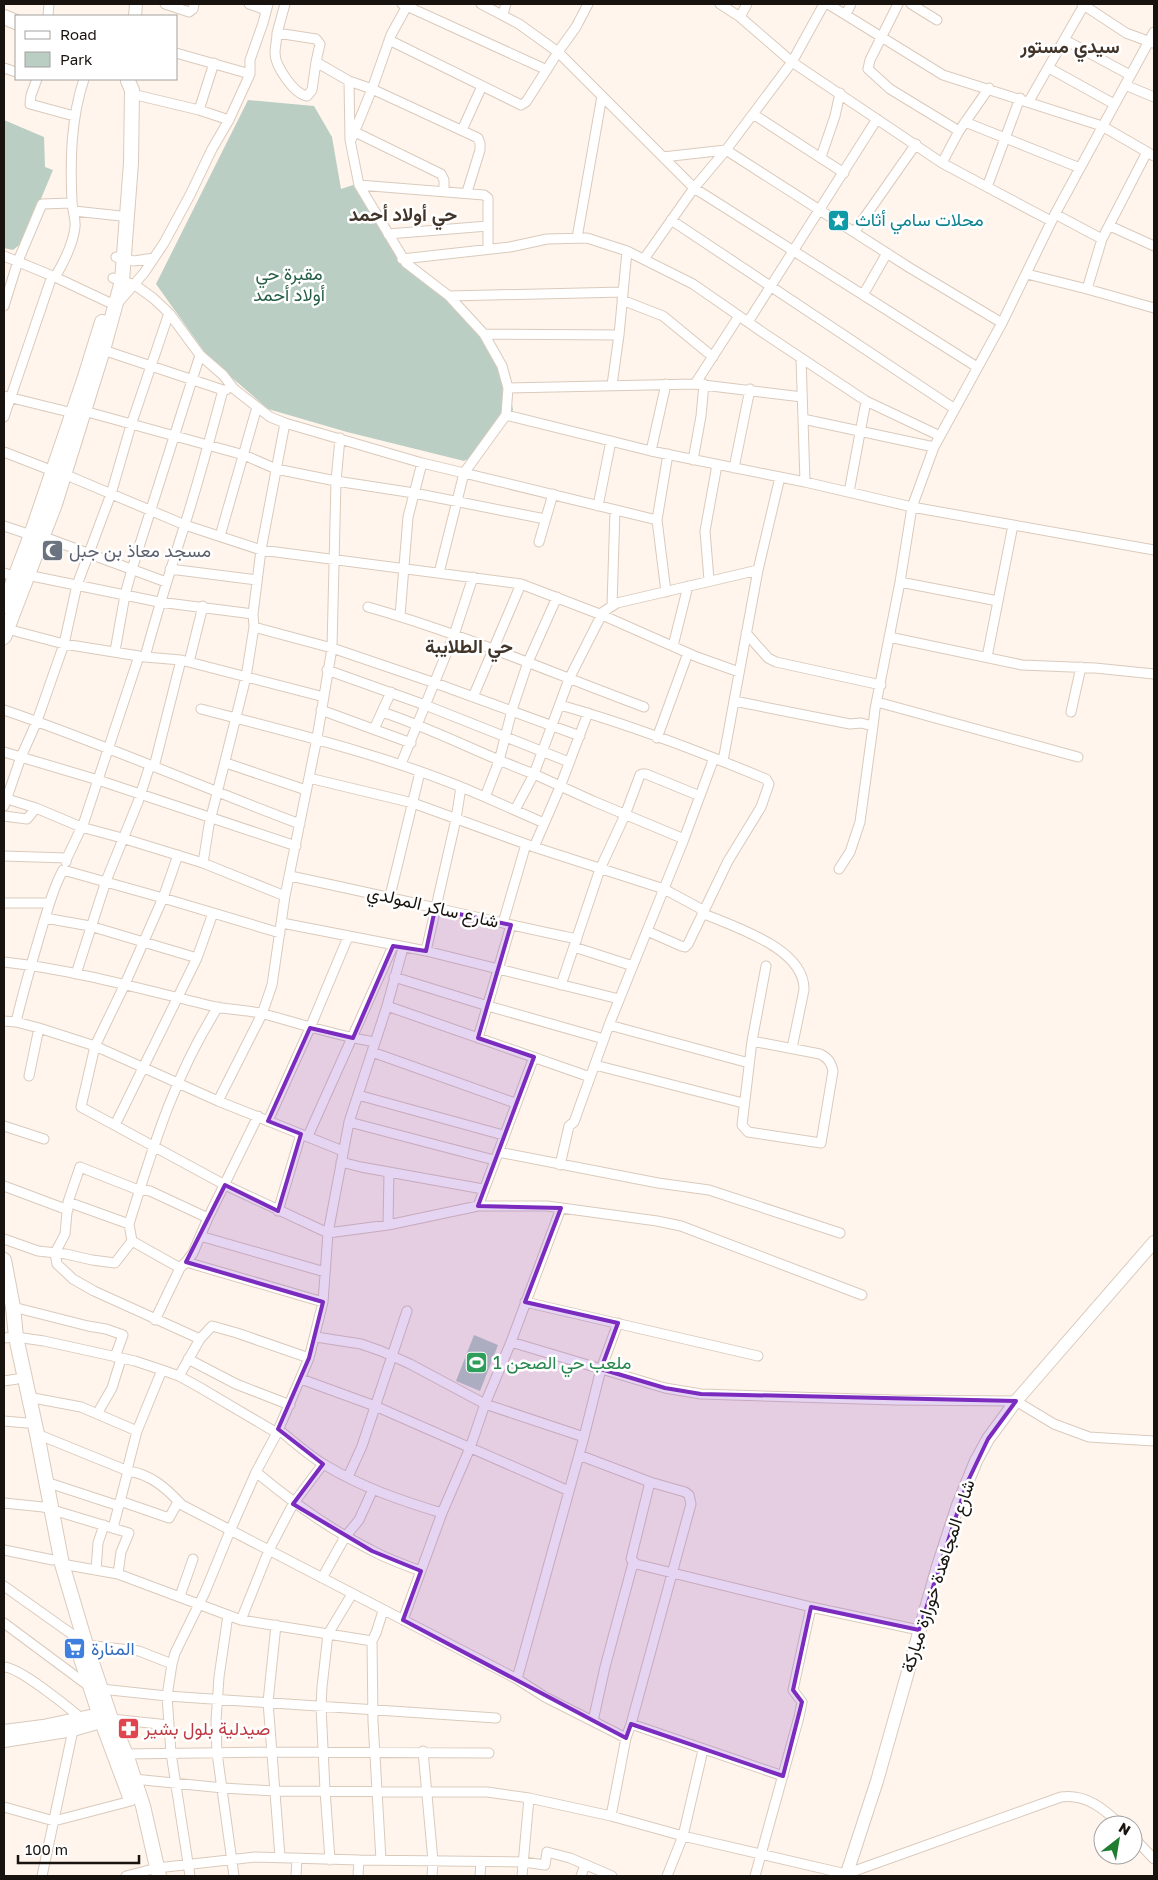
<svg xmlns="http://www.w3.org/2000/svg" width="1158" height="1880" font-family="'Golos Text',Vazirmatn,sans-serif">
	<rect width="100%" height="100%" fill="#fff5ec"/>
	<path fill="#bacec4" d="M248,100L314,106L332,137L341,189L356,184L404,265L448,298L486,335L506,369L513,410L477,454L464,461L347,432L268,409L208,357L156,284Z
		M4,120L44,137L45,167L53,170L23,242L13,250L4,248Z
		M474,1335L498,1345L480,1391L456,1381Z"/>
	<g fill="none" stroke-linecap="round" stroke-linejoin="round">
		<defs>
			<path id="street" d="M165,4L189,12L193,9L194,4
				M249,4L266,10
				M402,4L547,70
				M481,4L519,24L558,52L694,188L977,367
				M720,4L740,17L792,62L942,163L987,187
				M828,4L943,75L1102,126L1154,156
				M898,4L870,60L868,69L890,89L959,131
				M911,4L937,20
				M1082,4L1126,33L1153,43
				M503,14L506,4
				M846,14L851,4
				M48,16L49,4
				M740,17L747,4
				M277,33C277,40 275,47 275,53C275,66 294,94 307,96L312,90L316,62
				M389,40L521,105L526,102L558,52L576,27L588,4
				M1065,40L1130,75
				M176,53L250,74
				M4,68L16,72
				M1049,68L1114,104
				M37,79L31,95L30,104L74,116
				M349,81L372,89L478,138L480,143V150L467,192
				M1125,85L1154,97
				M132,94L199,110L229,120
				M1020,98L987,187L1051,221
				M1029,101L1084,5
				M199,110L214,63
				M753,114L844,173
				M965,122L1080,168
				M462,130L482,86
				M355,132L441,174L444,180V191
				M352,138L372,89L391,35L408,4
				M663,157L726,150L910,268L1002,323
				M821,157L835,116L840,93
				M942,163L959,131L989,88
				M359,185L484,195L488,198V249
				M74,211L121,216
				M1055,214L1102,239
				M671,220L955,409
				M1110,226L1154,246
				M855,231L916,144
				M388,234L488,226
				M577,238L602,96
				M4,256L55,277L108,302
				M116,257L134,261L154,258
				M402,259L510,247L547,239L587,238L627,251L693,284L768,336L866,401L940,436
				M644,259L694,188L726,150L792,62L824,4
				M1027,274L1087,289L1154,308
				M55,277C64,262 73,245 75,227C76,218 72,210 72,201C70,160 71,118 84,79
				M113,278L135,285L153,298L169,313L200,355L223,375L234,389L270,417L285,423L422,463L464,473L506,415L508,388L502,366L484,334L449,296L406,263L359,185L350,140L349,81L316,62L320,44L316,39L277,33L285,4
				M1087,289L1102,239L1147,152
				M863,295L887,253
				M449,296L623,292
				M622,300L663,316L713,357
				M117,304L144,273L164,243L190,195L212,149L229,120L250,74V60L263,23L268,4
				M4,306L18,261L42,204L71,203
				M748,322L877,119
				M484,334L619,335
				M103,350L223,390H226
				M801,358L805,482
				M695,384L739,316
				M612,385L619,335L627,251
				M508,388L695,384L802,397
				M4,396L73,413
				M84,411L244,455L276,469L336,481L414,493L545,519
				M506,415L651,451L805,482L912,507L934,447L1002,323L1055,214L1154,32
				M4,417L52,276
				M803,419L934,447
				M651,451L666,384
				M4,452L53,471
				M693,460L701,416L704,384
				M734,468L750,389
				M64,474L185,525L261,550L521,584L602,615L697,657L739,672
				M849,492L866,401
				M598,506L611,441
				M4,526L31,535
				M220,536L257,407
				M44,537L166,582
				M539,542L553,494
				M170,569L257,580
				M4,573L16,577
				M439,573L464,473L657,520
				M27,575L159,602L253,614
				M709,580L705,531L717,465
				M900,582L998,601
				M666,592L657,520L668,454
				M612,605L615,510
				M368,607C463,634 552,673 644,707
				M400,616L408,517L422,463
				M254,627L332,648L435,683L580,736
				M7,629L64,644L145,657L181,660L324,697
				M746,633L768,658L776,662L881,685
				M889,637L1022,665L1095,668L1154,674
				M673,646L688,586
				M115,651L125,595L132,569L200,355
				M145,657C157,612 171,568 185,524C199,480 211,435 223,390
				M987,657L1013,525
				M189,662L203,606
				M327,670L425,705L569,762
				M473,697L521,584
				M734,701L850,724L861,723L873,726L875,709L900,582L912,507L1154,550
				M877,702L1078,757
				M560,705C628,724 696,750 761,777L766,779L769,784L761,807L728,861L688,944L685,947L681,946L647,931
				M201,709C297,734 394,757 485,797L499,761L512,710L528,662L557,597
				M4,710C104,744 201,787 300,824
				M321,710L411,743
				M382,712C434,729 482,755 534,774L569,679L603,612L617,603L758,570L780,477
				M1071,712L1081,667
				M374,729L391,692
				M657,738L688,653
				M4,752L98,780L296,846
				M723,761L758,570
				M226,763L306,790
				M401,764L454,635L473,577
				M154,767L181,660
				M309,778L413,803L534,847L664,889L703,910
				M485,797L544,823
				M4,798L36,808L81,827L122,838L203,863L285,896
				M4,806L21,757L37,721L64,644L77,585L111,494L131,425L169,313
				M515,810L534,774L593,801L684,839
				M4,816L27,819L36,808
				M534,847L560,787L588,713
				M178,855L163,898L125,984L95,1046L81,1107L225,1185L328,1233L388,1225L478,1206H547L657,1221L681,1226L862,1295
				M4,856L67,858L66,862
				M67,858L84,822L139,656
				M203,863L209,825L246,677L254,627L253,614L261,550L285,423
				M839,869L850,852L860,822L873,726
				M290,876C386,896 481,919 577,939
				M390,896L420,772
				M4,903H48
				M702,913C734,927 805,948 804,990L792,1048
				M45,918L90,926L197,958L115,1125
				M282,923L426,951L619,999
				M503,923L526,844
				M574,947L633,966
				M426,951L456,819L461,787
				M197,958L213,913
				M4,962C76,970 145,990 216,1007C232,1010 249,1010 264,1014C301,1024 337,1036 375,1042
				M76,974L106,881L138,802L150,765
				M394,977L488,1006L604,1039
				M561,985L600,869L625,815L640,775L642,774H646L700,796
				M387,1006L590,1077
				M4,1021L16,1022L39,1028L95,1046L218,1101L343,1151
				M16,1022C24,988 34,955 44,921C50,903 53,888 63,870L163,898L280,933
				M609,1025L749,1063
				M478,1038L511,925
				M752,1041L820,1054C828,1058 831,1062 833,1071L821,1143L748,1132L742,1125L752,1041L766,966
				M372,1052L515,1103
				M595,1065L743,1103
				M29,1076L39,1028
				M358,1095L503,1135
				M218,1101L262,1014L272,985L285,896L317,738L332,648L336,481L340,438
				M268,1121L310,1028L348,937
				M349,1122L494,1160
				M4,1126L44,1139
				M308,1136L393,946
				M498,1152L658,1183L709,1190L840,1233
				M341,1162L361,1167L483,1189
				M560,1165L569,1126L574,1122L609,1025L684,839L714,758
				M4,1186L68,1210
				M68,1202L129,1224C153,1147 174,1076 218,1007
				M478,1206L534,1057
				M278,1211L301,1134
				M129,1224L132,1241L180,1268L186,1262L323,1302
				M388,1225L389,1172
				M200,1236L325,1272
				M4,1239L38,1251L66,1254L92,1260L115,1263L132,1241
				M186,1262L193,1253L208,1218L258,1116
				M525,1302L758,1356
				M13,1307L88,1326L106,1329L123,1335L115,1357
				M155,1320L180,1268
				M316,1337L361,1344L381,1351L410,1364L485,1404L584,1437
				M4,1338L16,1337L44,1341L135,1361L162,1370L179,1376L199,1387L277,1433
				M200,1339L94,1291L73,1279L57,1264L55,1253L65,1234L68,1202L80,1167L136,1189L150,1191L208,1218
				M511,1342L665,1388L701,1394L894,1400L1016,1401L1054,1424L1089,1437L1154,1441
				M188,1359L236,1384L290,1405
				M179,1376L200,1339L212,1326L237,1333L309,1358
				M301,1379L375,1406L569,1491
				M4,1381L17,1379
				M28,1397L81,1407L137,1431
				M97,1414L112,1388L121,1359
				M4,1421L27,1423
				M278,1429C293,1441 308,1455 325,1465C361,1487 402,1501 442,1513
				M37,1434L128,1471C151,1474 167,1489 182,1505L517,1679L545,1697L626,1738
				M579,1455L650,1482L631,1559L636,1564L811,1607
				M127,1470L137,1431L162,1370
				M256,1472C292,1502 329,1529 371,1550C387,1559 404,1565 421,1571
				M348,1477L362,1446L407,1311
				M46,1482L119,1506
				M120,1501L169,1518L178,1502
				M4,1503L43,1507L129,1533L121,1552L118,1574
				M113,1528L128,1471
				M4,1550L53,1560
				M62,1564L118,1574L241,1620L372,1641
				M96,1570L98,1543L104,1525
				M322,1578L345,1537L359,1520L373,1489
				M4,1586L73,1635
				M180,1596L193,1559
				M228,1615L219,1677L216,1721L217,1753L234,1876
				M241,1620L269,1550L293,1504L323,1464
				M403,1620L442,1513L470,1448L485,1404L511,1342L561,1208
				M4,1623L90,1687
				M276,1625L268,1702L280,1857
				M86,1645L139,1651L172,1664
				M4,1667C19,1667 68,1707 81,1718
				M517,1679L584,1437L601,1369L618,1323
				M101,1689L167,1696L496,1718
				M111,1719L169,1725
				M593,1721L605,1667L633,1563
				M631,1724L783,1776
				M423,1751L433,1861L432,1876
				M125,1754L271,1752L489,1753
				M134,1779L223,1788L274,1791L487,1792L529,1798L611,1816L683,1836L846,1874L1061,1797C1086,1794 1103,1808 1121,1825
				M4,1807L54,1821L131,1801
				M611,1816L626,1738L631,1724L691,1504L689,1495L685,1492L650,1482
				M1133,1837L1154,1859
				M330,1860L325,1790L321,1707L322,1687L328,1634L352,1594
				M381,1860L373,1721L372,1641L376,1633L383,1611
				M157,1868L255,1857L359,1860L524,1862L545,1865L547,1852L570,1858L612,1876
				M42,1876L73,1730
				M126,1876L149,1870
				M190,1876L171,1753L167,1696L172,1664L175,1653L205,1592L230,1531L256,1472L277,1433L309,1358L323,1302L328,1233L349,1122L387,1006L403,948
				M296,1876L297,1858
				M358,1876L359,1860
				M480,1876L481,1862
				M522,1876L529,1798
				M581,1876L585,1865
				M667,1876L683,1836L703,1750
				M755,1876L799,1717L802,1702L793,1690L811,1607L919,1630"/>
			<path id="secondary" d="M135,16L136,4
				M4,1731L43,1726L104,1713
				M4,1741L73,1730L111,1719
				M846,1876L877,1781L938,1566L958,1505L976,1461L988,1439L1016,1401L1154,1242"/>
			<path id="primary" d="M4,17L16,22
				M4,606L31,535L84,380L102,322
				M4,637L55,504L103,350L122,281L131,163L132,90L128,81
				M4,1260L13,1307L16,1337L37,1434L62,1564L86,1645L111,1719L127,1757L143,1806L159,1876
				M75,1640L102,1722L130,1797"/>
		</defs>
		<use href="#street" stroke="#dacabc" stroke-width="11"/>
		<use href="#secondary" stroke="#dacabc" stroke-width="14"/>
		<use href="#primary" stroke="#dacabc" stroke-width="16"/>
		<use href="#street" stroke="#fff" stroke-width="9"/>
		<use href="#secondary" stroke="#fff" stroke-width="12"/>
		<use href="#primary" stroke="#fff" stroke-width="14"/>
	</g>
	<path fill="#7b2cbf" fill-opacity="0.2" stroke="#7b2cbf" stroke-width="4" stroke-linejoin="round" d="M435,909L511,925L478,1038L534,1057L478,1206L561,1208L525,1302L618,1323L601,1369L665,1388L701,1394L1016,1401L988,1439L967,1483L919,1630L811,1607L793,1690L802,1702L783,1776L631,1724L626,1738L403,1620L421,1571L372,1551L293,1504L323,1464L278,1429L309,1358L323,1302L186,1262L225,1185L278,1211L301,1134L268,1121L310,1028L353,1038L393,946L426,951Z"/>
	<defs>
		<symbol id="sight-square" viewBox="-11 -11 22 22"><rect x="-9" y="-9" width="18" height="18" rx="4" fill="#0f9aa8" stroke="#fff"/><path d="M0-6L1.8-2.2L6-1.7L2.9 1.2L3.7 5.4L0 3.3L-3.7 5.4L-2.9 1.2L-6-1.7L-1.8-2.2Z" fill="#fff"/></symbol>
		<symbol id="mosque-square" viewBox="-11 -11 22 22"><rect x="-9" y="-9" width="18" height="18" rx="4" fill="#6b7280" stroke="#fff"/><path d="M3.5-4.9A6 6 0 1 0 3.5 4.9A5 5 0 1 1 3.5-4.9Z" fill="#fff"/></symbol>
		<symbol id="stadium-square" viewBox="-11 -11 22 22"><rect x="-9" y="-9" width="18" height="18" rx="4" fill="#2e9e5b" stroke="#fff"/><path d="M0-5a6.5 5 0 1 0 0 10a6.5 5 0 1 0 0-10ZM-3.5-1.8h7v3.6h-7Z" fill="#fff"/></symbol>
		<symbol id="supermarket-square" viewBox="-11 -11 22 22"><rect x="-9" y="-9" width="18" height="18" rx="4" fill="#3f7fe0" stroke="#fff"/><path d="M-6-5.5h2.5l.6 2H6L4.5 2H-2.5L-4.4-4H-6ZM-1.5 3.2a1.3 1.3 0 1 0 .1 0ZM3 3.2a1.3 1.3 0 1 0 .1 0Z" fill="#fff"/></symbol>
		<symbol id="pharmacy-square" viewBox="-11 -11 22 22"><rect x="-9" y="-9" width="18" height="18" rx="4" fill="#e0444e" stroke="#fff"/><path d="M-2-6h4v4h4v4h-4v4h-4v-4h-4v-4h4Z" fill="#fff"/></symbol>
	</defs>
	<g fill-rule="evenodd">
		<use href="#sight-square" x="826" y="208" width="25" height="25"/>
		<use href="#mosque-square" x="40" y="538" width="25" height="25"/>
		<use href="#stadium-square" x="464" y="1350" width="25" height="25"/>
		<use href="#supermarket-square" x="62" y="1636" width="25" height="25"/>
		<use href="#pharmacy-square" x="116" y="1716" width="25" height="25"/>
	</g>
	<g text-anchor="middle" stroke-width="5" stroke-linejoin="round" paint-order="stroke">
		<g font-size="18" fill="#0d838f" stroke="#fff" text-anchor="start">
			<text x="855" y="226">محلات سامي أثاث</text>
		</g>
		<g font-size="18" fill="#265e47" stroke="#fff">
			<text x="289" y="280">مقبرة حي<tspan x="289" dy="21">أولاد أحمد</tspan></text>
		</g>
		<g font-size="18" fill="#5b616d" stroke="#fff" text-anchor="start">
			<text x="69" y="557">مسجد معاذ بن جبل</text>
		</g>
		<g font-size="18" fill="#18130e" stroke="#fff">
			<text transform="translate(433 907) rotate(13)" y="6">شارع ساكر المولدي</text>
			<text transform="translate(938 1576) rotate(-72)" y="6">شارع المجاهدة خورارة مباركة</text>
		</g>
		<g font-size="18" fill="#27864d" stroke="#fff" text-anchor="start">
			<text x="493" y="1369">ملعب حي الصحن 1</text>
		</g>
		<g font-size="18" fill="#366cbe" stroke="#fff" text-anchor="start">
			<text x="91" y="1655">المنارة</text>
		</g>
		<g font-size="18" fill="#be3a42" stroke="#fff" text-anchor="start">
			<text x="144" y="1735">صيدلية بلول بشير</text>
		</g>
		<g font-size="19" font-weight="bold" fill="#413429" stroke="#fff">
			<text x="1070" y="53">سيدي مستور</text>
			<text x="403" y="221">حي أولاد أحمد</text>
			<text x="469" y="653">حي الطلايبة</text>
		</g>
	</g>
	<rect width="1158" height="1880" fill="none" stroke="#18130e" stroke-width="10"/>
	<rect x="15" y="15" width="162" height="65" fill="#ffffff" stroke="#a3a19f"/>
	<rect x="25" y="31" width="25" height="8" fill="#ffffff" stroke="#a3a19f"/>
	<text x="60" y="40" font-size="15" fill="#18130e">Road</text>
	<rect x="25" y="52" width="25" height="15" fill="#bacec4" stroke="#a3a19f"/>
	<text x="60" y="65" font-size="15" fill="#18130e">Park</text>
	<g transform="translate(1118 1840) rotate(31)"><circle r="24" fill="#ffffff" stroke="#a3a19f"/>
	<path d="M0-4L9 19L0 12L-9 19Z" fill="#1e7d2e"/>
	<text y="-8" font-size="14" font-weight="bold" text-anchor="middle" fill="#18130e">N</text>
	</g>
	<path d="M18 1855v8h121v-8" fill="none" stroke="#18130e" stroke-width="2.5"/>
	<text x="25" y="1855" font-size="15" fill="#18130e" stroke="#ffffff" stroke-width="4" paint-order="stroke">100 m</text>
</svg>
